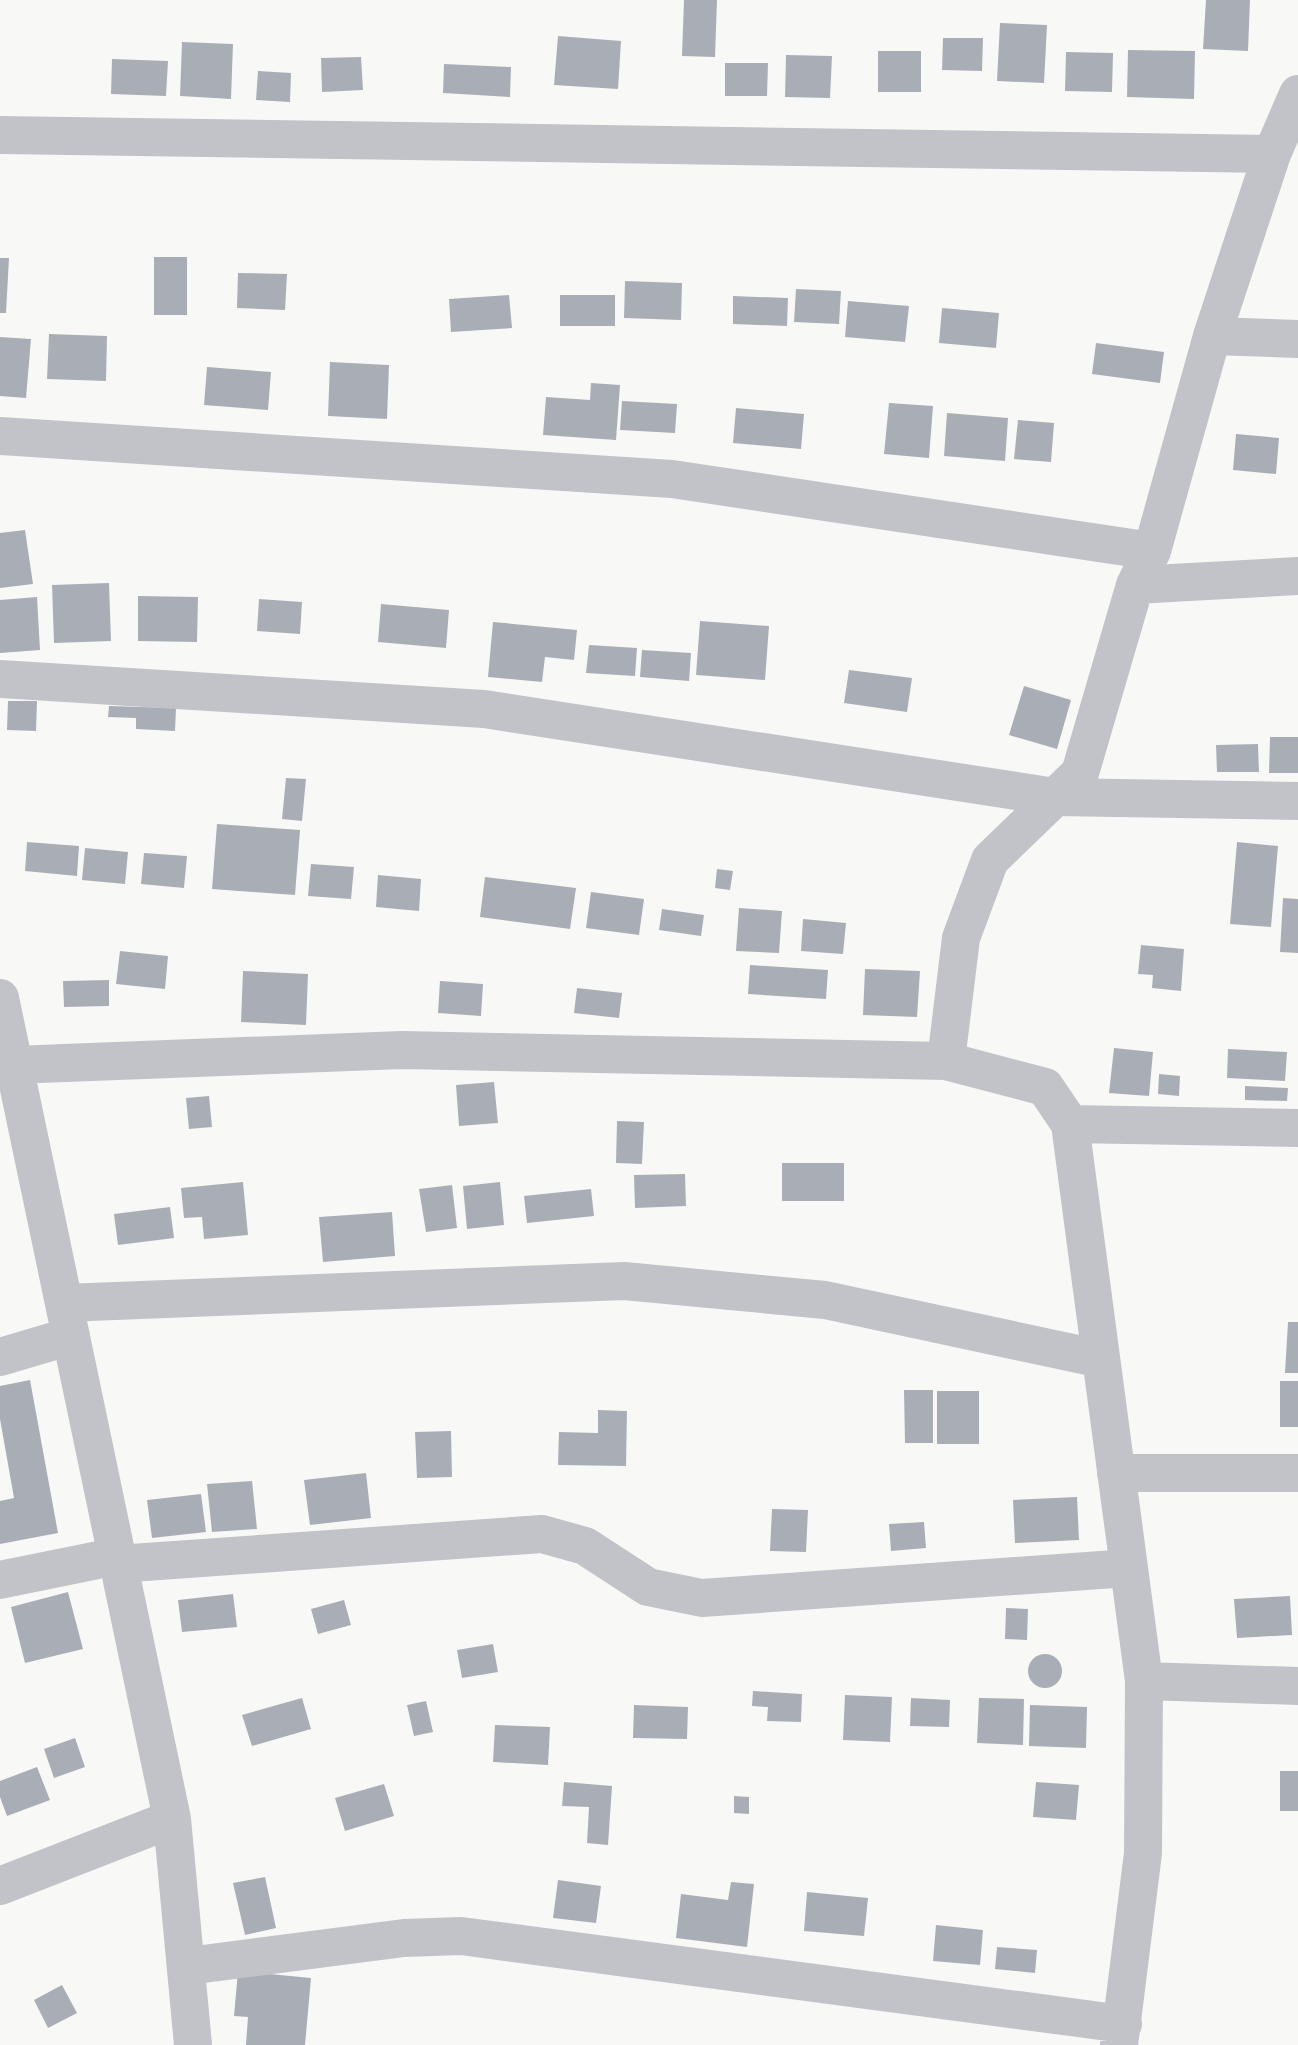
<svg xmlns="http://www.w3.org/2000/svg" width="1298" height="2045" font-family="Overpass,sans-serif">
	<rect width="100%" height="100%" fill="#f8f9f7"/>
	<path fill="#a9aeb6" d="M684,0H717L715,57L682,56Z
		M1206,0H1250L1248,51L1203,49Z
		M1000,23L1047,25L1044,83L997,81Z
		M558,36L621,41L618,89L554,85Z
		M943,38H983L982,71L942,70Z
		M182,42L233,44L231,99L180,96Z
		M1128,50L1195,51L1194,99L1127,97Z
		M878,51H921V92H878Z
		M1066,52L1113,53L1112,92L1065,91Z
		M786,55L832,56L830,98L785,97Z
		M361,57L363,90L322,92L321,58Z
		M112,59L168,61L166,96L111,94Z
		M725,63H768L767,96H725Z
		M444,64L511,67L510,97L443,93Z
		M258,71L291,73L290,102L256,100Z
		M154,257H187V315H154Z
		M0,258H9L6,313H0Z
		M238,273L287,274L285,310L237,308Z
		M625,281L682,283L681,320L624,318Z
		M796,289L841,291L839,324L794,322Z
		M509,295L512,328L451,332L449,299Z
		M560,295H615V326H560Z
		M733,296L788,298L787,326L733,324Z
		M848,301L909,306L905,342L845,337Z
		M942,308L999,313L996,348L939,343Z
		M49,334L107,336L106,381L47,379Z
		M0,337L31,339L26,398L0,396Z
		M1096,343L1164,352L1160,383L1092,374Z
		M330,362L389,365L387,419L328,416Z
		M207,367L271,372L268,410L204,405Z
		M591,383L620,385L616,440L543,435L546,397L590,400Z
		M622,401L677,404L675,433L620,430Z
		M889,403L933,406L929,458L884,454Z
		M736,408L804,414L801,449L733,443Z
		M947,413L1008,418L1005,461L944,456Z
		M1018,420L1054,423L1051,462L1014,459Z
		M1236,434L1279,438L1276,474L1233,470Z
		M25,530L33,584L0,588V533Z
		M109,583L111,641L54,643L52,585Z
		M138,596L198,597L197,642L138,641Z
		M37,597L40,650L0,653V600Z
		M259,599L302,602L300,634L257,631Z
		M381,604L449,610L446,648L378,642Z
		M700,621L769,626L765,680L696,675Z
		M493,622L577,630L574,660L545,657L542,682L488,677Z
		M589,645L637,648L635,676L586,673Z
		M642,650L691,653L689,681L640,677Z
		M849,670L912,678L907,712L844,703Z
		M1024,686L1071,700L1057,749L1009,735Z
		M8,701H37L36,731L7,730Z
		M109,706L176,708L175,731L136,729V718L108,717Z
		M1270,737H1298V773H1269Z
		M1258,744L1259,772H1217L1216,745Z
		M286,778L306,779L302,821L282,819Z
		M217,824L300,830L295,895L212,889Z
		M27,842L79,846L77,876L25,871Z
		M1237,842L1278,846L1271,927L1230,924Z
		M85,848L128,852L125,884L82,880Z
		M144,853L187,856L184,888L141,884Z
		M311,864L354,867L351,899L308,896Z
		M717,869L733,871L730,890L715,888Z
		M378,875L421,879L419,911L376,907Z
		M485,877L576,888L570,929L480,917Z
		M591,892L644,899L639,935L586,928Z
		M1283,898L1298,899V953L1280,952Z
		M739,908L782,911L779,953L736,951Z
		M662,909L704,915L701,936L659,930Z
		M803,919L846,923L843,954L801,951Z
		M1141,945L1184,949L1181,991L1152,988L1153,975L1138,974Z
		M120,951L168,956L165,989L116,984Z
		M750,965L828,970L826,999L748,994Z
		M865,969L920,971L917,1017L863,1015Z
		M243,971L308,974L306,1025L241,1022Z
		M109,980V1006L64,1007L63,981Z
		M440,981L483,984L481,1016L438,1013Z
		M577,988L622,993L619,1018L574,1013Z
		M1114,1048L1153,1052L1149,1096L1109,1093Z
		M1228,1049L1287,1052L1285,1081L1227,1078Z
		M1159,1074L1180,1076L1179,1096L1158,1094Z
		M494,1082L498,1123L459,1126L456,1085Z
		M1245,1086L1288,1088L1287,1101L1245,1100Z
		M209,1096L212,1127L189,1129L186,1098Z
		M617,1121L644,1122L642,1164L616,1163Z
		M782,1163H844V1201H782Z
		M685,1174L686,1206L635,1208L634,1175Z
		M243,1182L248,1235L204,1239L202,1217L184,1218L181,1188Z
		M500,1182L504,1225L467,1229L463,1186Z
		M452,1185L457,1228L426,1232L419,1189Z
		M591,1189L594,1216L527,1223L524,1196Z
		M170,1207L174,1238L118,1245L114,1214Z
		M392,1212L395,1256L323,1262L319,1217Z
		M1288,1322H1298V1373H1285Z
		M30,1380L58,1533L0,1544V1501L14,1498L0,1419V1386Z
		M1280,1381H1298V1427H1280Z
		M904,1390H933V1443H905Z
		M937,1391H979V1444H937Z
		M598,1410L627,1411L626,1466L558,1465L559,1432L598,1433Z
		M451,1431L452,1477L417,1478L415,1432Z
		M366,1473L371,1518L310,1525L304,1480Z
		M252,1481L257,1529L212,1532L207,1484Z
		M201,1494L206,1532L152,1538L147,1500Z
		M1077,1497L1079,1540L1015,1543L1013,1500Z
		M772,1509L808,1510L806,1552L770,1551Z
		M924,1522L926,1548L891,1551L889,1524Z
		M68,1592L83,1649L25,1663L11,1607Z
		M233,1594L237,1627L182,1632L178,1600Z
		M1290,1596L1292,1635L1237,1638L1234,1599Z
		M344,1600L351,1625L318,1634L311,1609Z
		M1006,1608L1028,1609L1027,1640L1005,1639Z
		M493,1644L498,1672L462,1678L457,1650Z
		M1028 1671a17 17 0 1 1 34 0a17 17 0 1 1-34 0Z
		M753,1691L802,1694L801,1722L767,1721L768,1707L752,1706Z
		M845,1695L892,1697L890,1742L843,1740Z
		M302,1698L311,1729L252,1746L242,1715Z
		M911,1698L950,1700L949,1727L910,1726Z
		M979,1698L1024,1699L1023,1745L977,1743Z
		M426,1701L433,1732L414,1736L407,1705Z
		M634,1705L688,1707L687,1739L633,1738Z
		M1030,1705L1087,1707L1086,1748L1029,1746Z
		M495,1725L550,1727L548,1765L493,1762Z
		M75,1738L85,1767L54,1778L44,1749Z
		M37,1767L50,1800L7,1816L0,1797V1781Z
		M1280,1771H1298V1811H1280Z
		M564,1782L612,1786L608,1845L587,1843L589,1807L562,1806Z
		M1036,1782L1079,1785L1076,1820L1033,1817Z
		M384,1784L394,1816L345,1831L335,1798Z
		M734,1796L749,1797V1814L734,1813Z
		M265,1877L276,1928L245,1935L233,1883Z
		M558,1880L601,1886L596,1923L553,1918Z
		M731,1882L754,1884L747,1947L676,1938L681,1894L728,1900Z
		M807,1892L868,1898L864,1936L804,1931Z
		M936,1925L983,1930L980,1965L933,1961Z
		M997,1947L1037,1950L1035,1973L995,1969Z
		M238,1971L311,1978L305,2045H246L248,2017L234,2016Z
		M62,1985L77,2013L48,2028L34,2000Z"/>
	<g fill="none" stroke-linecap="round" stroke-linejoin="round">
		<path stroke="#c1c3c8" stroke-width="38" d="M0,135L1272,154
			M1212,336L1298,339
			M0,436L672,479L1152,551
			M1135,585L1298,576
			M0,679L484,709L1055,797L1298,801
			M0,998L172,1819L193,2045
			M13,1065L402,1050L946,1061
			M1070,1124L1298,1128
			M64,1303L624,1281L825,1300L1101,1359
			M0,1357L71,1336
			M1116,1473H1298
			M117,1564L542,1534L585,1546L648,1587L702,1598L1129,1568
			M0,1580L118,1556
			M1144,1681L1298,1686
			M0,1886L172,1819
			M188,1966L404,1938L461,1936L1123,2024
			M1119,2045L1143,1853L1144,1681L1070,1124L1045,1087L946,1061L961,938L990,860L1080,773L1135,585L1152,551L1212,336L1272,154L1298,94"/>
	</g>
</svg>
